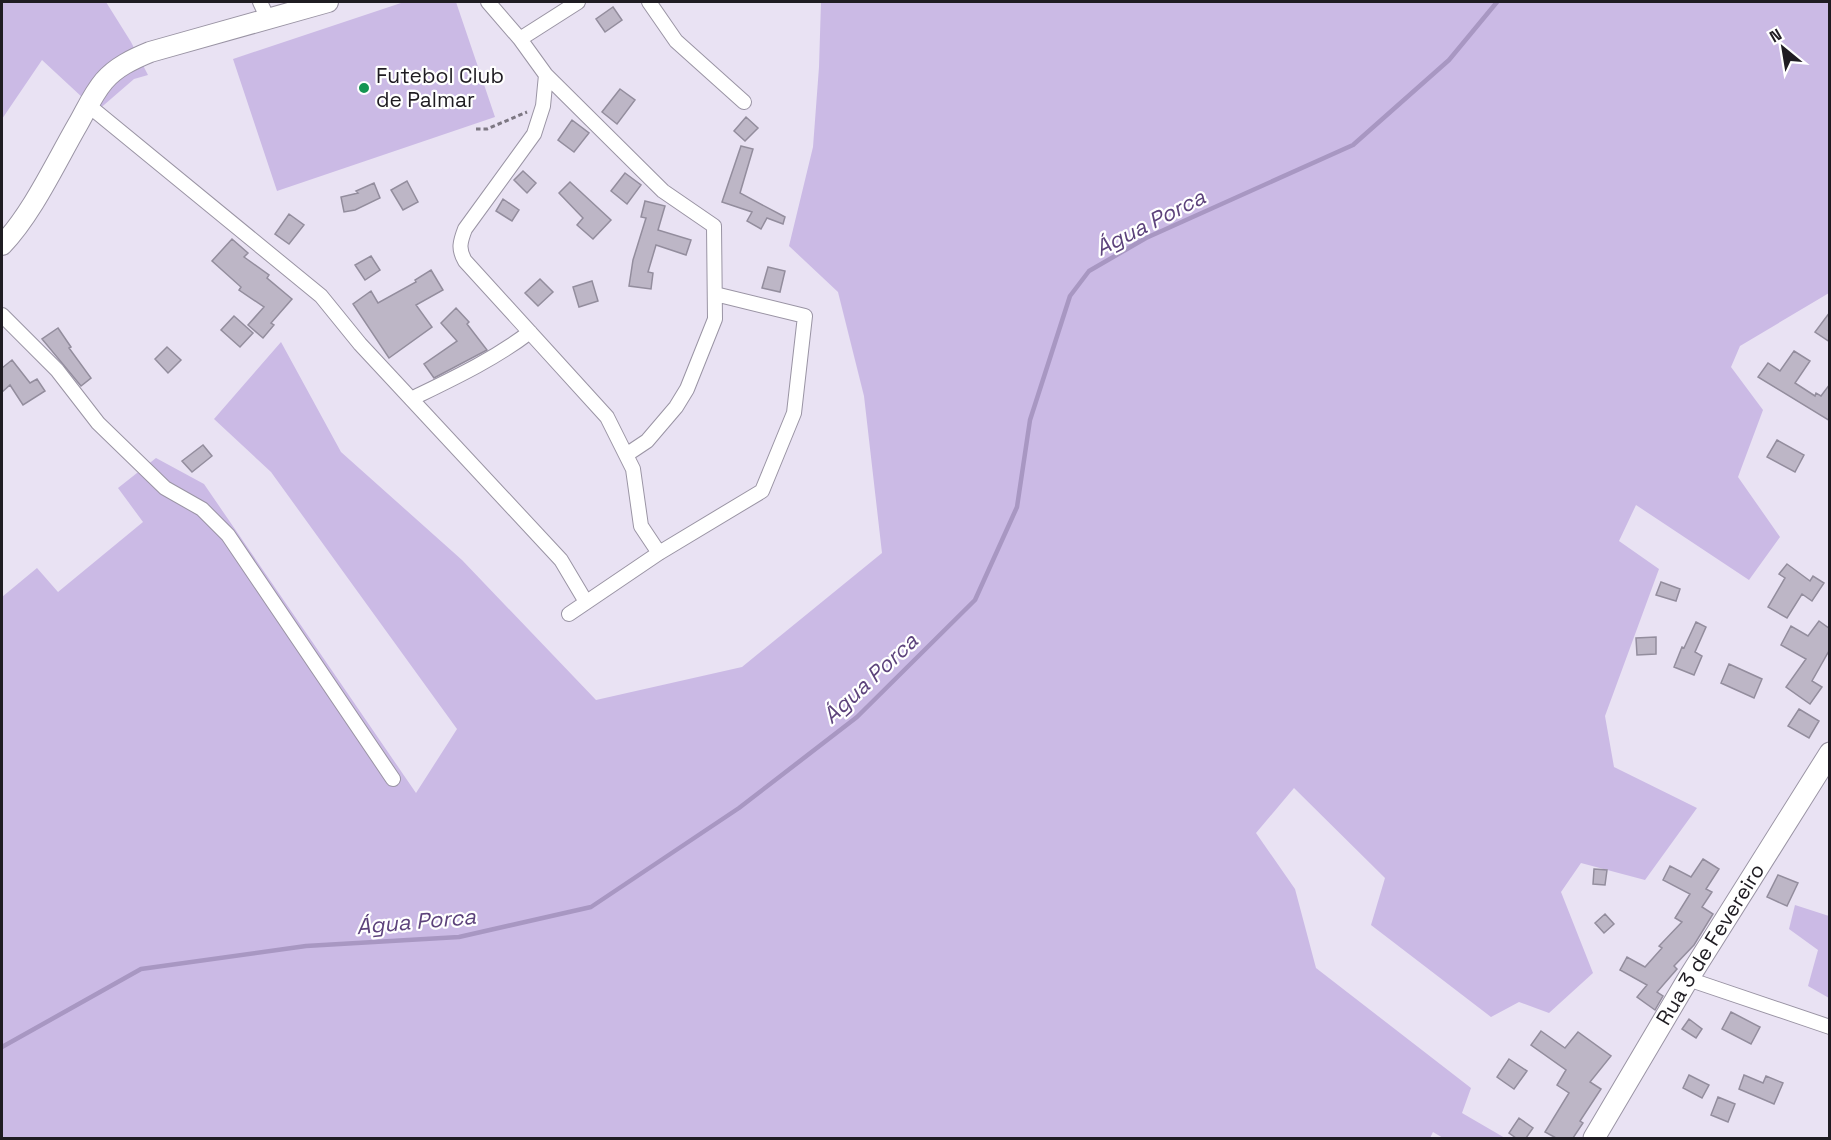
<svg xmlns="http://www.w3.org/2000/svg" width="1831" height="1140" font-family="'Space Grotesk',sans-serif">
	<rect width="100%" height="100%" fill="#e9e2f3"/>
	<path fill="#cbbae5" d="M2,2H106L131,42L148,75L134,79L97,111L42,60L2,119Z
		M404,2H456L495,117L277,191L233,59Z
		M821,2H1829V293L1740,346L1731,367L1763,410L1738,477L1780,537L1749,580L1636,505L1619,541L1659,569L1605,716L1614,767L1697,808L1645,880L1581,863L1561,892L1593,973L1549,1013L1519,1002L1491,1017L1371,925L1385,878L1294,788L1256,833L1295,889L1316,968L1471,1088L1462,1113L1505,1138H1443L1433,1132L1430,1138H2V597L37,568L58,592L143,522L118,488L156,458L204,484L416,793L457,729L271,472L214,419L281,342L341,452L462,560L596,700L742,667L882,553L864,396L838,292L789,246L813,147L819,67Z
		M1795,905L1829,916V998L1808,986L1818,950L1789,929Z"/>
	<g fill="none" stroke-linecap="round" stroke-linejoin="round">
		<path stroke="#a897c2" stroke-width="4.5" d="M2,1047L141,969L306,946L459,937L591,907L739,808L857,717L975,600L1017,507L1030,420L1070,296L1089,271L1146,238L1353,145L1449,60L1497,2"/>
	</g>
	<path fill="#bdb6c6" stroke="#938d9d" stroke-width="1.5" d="M613,7L622,20L605,32L596,19Z
		M620,89L635,100L617,124L602,112Z
		M746,117L758,128L745,141L734,131Z
		M572,120L589,133L574,152L558,140Z
		M741,146L753,149L740,193L785,217L783,224L767,218L761,229L747,221L752,212L722,202Z
		M523,171L536,183L527,193L514,180Z
		M625,173L641,185L627,204L611,191Z
		M407,181L418,202L403,210L391,190Z
		M570,182L611,220L593,239L577,225L583,218L559,193Z
		M374,183L380,198L355,210L344,212L341,197L358,193L356,191Z
		M503,199L519,210L512,221L496,211Z
		M645,201L665,206L658,230L691,240L686,255L656,245L648,272L653,273L651,289L629,286L633,260L646,218L641,217Z
		M289,214L304,225L289,244L275,234Z
		M232,239L248,253L244,257L269,275L267,278L292,299L271,323L274,325L263,338L248,325L264,307L239,290L241,287L212,261Z
		M371,256L380,270L365,280L355,265Z
		M768,267L785,271L780,292L762,288Z
		M431,270L443,290L416,305L432,327L389,358L353,304L371,291L378,303L416,282L415,280Z
		M540,279L553,292L538,306L525,293Z
		M592,281L598,301L579,307L573,287Z
		M456,308L469,322L467,324L487,350L434,378L424,364L457,341L441,323Z
		M1830,312V342L1815,332Z
		M234,316L253,333L240,347L221,330Z
		M58,328L71,347L69,348L91,378L81,386L42,339Z
		M167,347L181,360L168,373L155,359Z
		M1794,351L1810,361L1795,383L1815,396L1816,393L1821,396L1830,384V421L1758,377L1768,363L1780,371Z
		M12,360L30,383L37,379L45,391L23,405L10,385L2,392V368Z
		M1777,440L1804,455L1795,472L1767,457Z
		M203,445L212,456L192,472L182,461Z
		M1787,564L1810,581L1813,576L1824,583L1812,601L1802,594L1787,618L1768,607L1785,578L1779,574Z
		M1661,582L1680,589L1676,601L1656,595Z
		M1819,621L1830,629V649L1812,681L1822,687L1810,704L1786,687L1806,659L1781,645L1791,626L1808,636Z
		M1696,622L1706,627L1695,652L1702,656L1694,675L1674,667L1682,647L1684,648Z
		M1656,637V654L1637,655L1636,638Z
		M1729,664L1762,679L1754,698L1721,683Z
		M1799,709L1819,721L1809,738L1788,726Z
		M1703,859L1719,869L1706,889L1712,892L1702,907L1713,914L1694,945L1674,966L1677,969L1657,992L1663,996L1655,1010L1637,997L1647,985L1620,970L1627,957L1645,967L1662,948L1659,946L1682,922L1675,918L1690,894L1663,880L1670,866L1691,877Z
		M1594,869L1607,870L1605,885L1593,884Z
		M1778,875L1798,883L1787,906L1767,897Z
		M1605,914L1614,924L1604,933L1595,923Z
		M1731,1012L1760,1027L1751,1044L1722,1029Z
		M1689,1019L1702,1029L1696,1038L1682,1029Z
		M1541,1031L1565,1048L1578,1032L1611,1056L1590,1082L1601,1089L1580,1121L1583,1123L1573,1138H1556L1545,1132L1569,1093L1557,1085L1566,1070L1531,1045Z
		M1509,1059L1527,1071L1514,1089L1497,1077Z
		M1689,1075L1709,1085L1702,1098L1683,1088Z
		M1744,1075L1763,1083L1766,1076L1783,1083L1774,1104L1739,1089Z
		M1718,1097L1735,1104L1728,1122L1711,1115Z
		M1519,1118L1533,1128L1526,1138H1516L1509,1133Z"/>
	<g fill="none" stroke-linecap="round" stroke-linejoin="round">
		<defs>
			<path id="street" d="M260,2L268,19
				M488,2L520,39L546,75L663,191L714,226L715,319L687,389L676,407L647,441L626,455
				M649,2L676,41L744,102
				M520,39L578,2
				M546,75L543,106L534,134L465,229C460,242 458,249 465,261L607,417L633,469L641,526L659,553
				M88,105L321,296L360,344L561,560L586,602
				M2,315L57,370L98,423L165,488L202,509L228,535L393,779
				M411,399C452,379 493,360 530,332
				M569,614L659,553L762,491L794,413L805,316L715,294
				M1688,979L1830,1027"/>
			<path id="secondary" d="M2,245C32,214 56,162 78,124C86,110 93,94 104,81C116,67 133,59 150,52L328,2"/>
			<g id="primary">
				<path id="s1" d="M1594,1138L1688,979L1830,753"/>
			</g>
		</defs>
		<use href="#street" stroke="#9a94a4" stroke-width="16"/>
		<use href="#secondary" stroke="#9a94a4" stroke-width="22"/>
		<use href="#primary" stroke="#9a94a4" stroke-width="23"/>
		<path stroke="#7c7782" stroke-width="3" stroke-dasharray="4.5 3" stroke-linecap="butt" d="M476,129H487L527,112"/>
		<use href="#street" stroke="#fff" stroke-width="14"/>
		<use href="#secondary" stroke="#fff" stroke-width="20"/>
		<use href="#primary" stroke="#fff" stroke-width="21"/>
	</g>
	<circle fill="#149452" stroke="#fff" stroke-width="2" cx="364" cy="88" r="6"/>
	<g text-anchor="middle" stroke-width="4.5" stroke-linejoin="round" paint-order="stroke">
		<g font-size="21" fill="#1f1c22" stroke="#fff" text-anchor="start">
			<text x="376" y="83">Futebol Club<tspan x="376" dy="24">de Palmar</tspan></text>
		</g>
		<g font-size="21" fill="#1f1c22" stroke="#fff">
			<text dy="7" stroke="none"><textPath href="#s1" startOffset="226">Rua 3 de Fevereiro</textPath></text>
		</g>
		<g font-size="22" font-style="italic" fill="#5c427b" stroke="#fff">
			<text transform="translate(1150 222) rotate(-27)" y="8">Água Porca</text>
			<text transform="translate(870 678) rotate(-43)" y="8">Água Porca</text>
			<text transform="translate(416 921) rotate(-5)" y="8">Água Porca</text>
		</g>
	</g>
	<rect width="1831" height="1140" fill="none" stroke="#1f1c22" stroke-width="6"/>
	<g transform="translate(1783 48) rotate(330)" stroke="#ffffff" stroke-width="4.5" paint-order="stroke">
	<path d="M0-4.5L10 22L0 15L-10 22Z" fill="#1f1c22"/>
	<text y="-9" font-size="16" font-weight="bold" text-anchor="middle" fill="#1f1c22">N</text>
	</g>
</svg>
